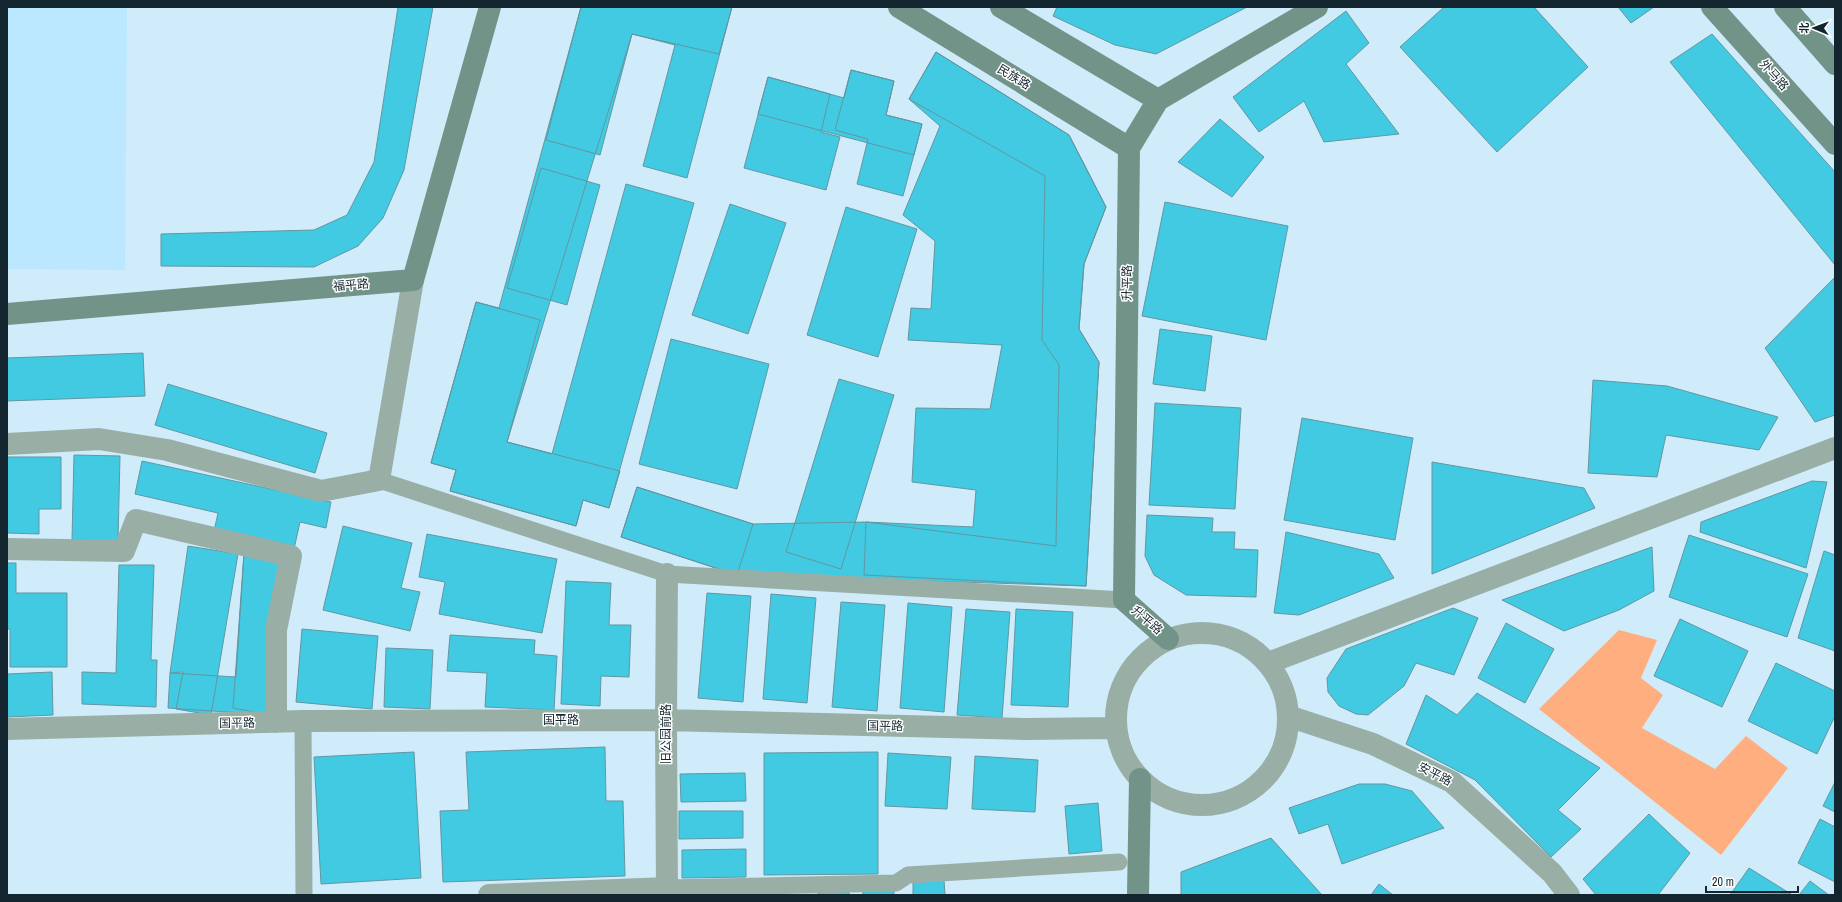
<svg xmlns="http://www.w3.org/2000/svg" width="1842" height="902" font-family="'Archivo Narrow','Noto Sans SC',sans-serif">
	<rect width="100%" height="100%" fill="#d0ecfb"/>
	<path fill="#bbe7ff" d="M7,7H127L125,270L7,269Z"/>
	<path fill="#feae7f" d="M1619,630L1657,640L1641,678L1663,695L1642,728L1715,769L1746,736L1788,768L1721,855L1539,709Z"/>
	<path fill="#41cae1" stroke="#6197a2" d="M398,7H433L404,170L383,218L358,246L314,267L161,266V234L314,230L347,215L374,162Z
		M581,7H732L687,178L643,166L675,45L632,34L600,155L546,140Z
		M581,7H732L719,54L632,34L507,442L620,471L609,508L583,500L576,526L450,491L456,470L431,463L476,302L499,308Z
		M1057,7H1247L1156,54L1115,45L1053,16Z
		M1444,7H1534L1588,67L1497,152L1400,47Z
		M1618,7H1654L1631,23Z
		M1346,11L1369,43L1346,64L1399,134L1324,142L1304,101L1259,132L1233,97Z
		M1712,34L1835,172V265L1670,62Z
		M936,52L1069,135L1106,207L1084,264L1079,329L1099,362L1086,586L864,575L866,522L973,527L976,490L912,482L916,408L990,409L1002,345L908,340L911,308L931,309L935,241L903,215L940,126L909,99Z
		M936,52L1069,135L1106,207L1084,264L1079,329L1099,362L1086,586L737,575L621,537L637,487L753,524L866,522L1056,546L1059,365L1042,340L1045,176L909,99Z
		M851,70L894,81L886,115L922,124L903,196L857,184L868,139L835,130Z
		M851,70L894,81L886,115L922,124L914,155L758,114L768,77L844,98Z
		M768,77L830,94L821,132L840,137L826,190L744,168Z
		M1220,119L1264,157L1232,197L1178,162Z
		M541,168L600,185L567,305L507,288Z
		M626,184L694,203L609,508L583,500L576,526L450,491L456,470L431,463L476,302L540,320L507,442L552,454Z
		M1165,202L1288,226L1266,340L1142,316Z
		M730,204L786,223L748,334L692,315Z
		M846,207L917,229L878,357L807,335Z
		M1835,277V415L1815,422L1765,348Z
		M1160,329L1212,336L1205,391L1153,384Z
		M671,339L769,364L737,489L639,464Z
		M143,353L145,396L7,401V358Z
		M839,379L894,395L841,569L786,552Z
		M1593,380L1667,386L1778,417L1759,450L1666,435L1657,477L1588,473Z
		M168,384L327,433L315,473L155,425Z
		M1155,403L1241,408L1235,509L1149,505Z
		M1302,418L1413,438L1395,540L1284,520Z
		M74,455L120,456L118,541L72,540Z
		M7,457H61V509H39V534L7,533Z
		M142,461L331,502L326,528L300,522L294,549L214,531L218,513L135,494Z
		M1432,462L1584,488L1595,508L1432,574Z
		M1812,481L1827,482L1806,568L1700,532L1701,522Z
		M637,487L753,524L737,575L621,537Z
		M1147,515L1213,518L1212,532H1235L1234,549L1258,550L1256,597L1186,595L1154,575L1145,556Z
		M343,526L412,543L401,588L420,592L410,631L323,610Z
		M1286,532L1379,554L1394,578L1299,615L1274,613Z
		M427,534L557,559L542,633L439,614L445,582L419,577Z
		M1689,535L1808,574L1787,637L1669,597Z
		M188,546L238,554L211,715L176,709L183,672L170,673Z
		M1652,547L1654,591L1619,610L1564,631L1502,600Z
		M1824,551L1835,555V651L1798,638Z
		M244,553L281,556L270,715L233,708Z
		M244,553L281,556L270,715L168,708L170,673L236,677Z
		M7,563H16V593H67V667H10V629H7Z
		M119,565H154L151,660H157L156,707L82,704V672L116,673Z
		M566,581L611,583L609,625H631L629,677L601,676L600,706L561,704Z
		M707,593L751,596L743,702L698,698Z
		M771,594L816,598L807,703L763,699Z
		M841,602L885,605L877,711L832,707Z
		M908,603L952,607L944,712L900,708Z
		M1453,608L1478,618L1454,675L1416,663L1404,686L1368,715L1356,714L1339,706L1328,692L1327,678L1346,649Z
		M966,609L1010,612L1002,718L957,715Z
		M1016,609L1073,612L1068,707L1011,705Z
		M1680,619L1748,651L1722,707L1654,676Z
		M1506,623L1554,649L1525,703L1478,678Z
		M302,629L378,636L372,709L296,702Z
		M450,635L535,640L534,654L557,656L554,710L485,707L487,673L447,671Z
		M386,648L433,650L430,709L384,707Z
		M1776,663L1835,691V716L1817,754L1748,721Z
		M52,672L53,715L7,717V674Z
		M1477,693L1600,768L1558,810L1581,829L1551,857L1475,780L1406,744L1426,695L1457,715Z
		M605,747L606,801H623L625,876L443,882L440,811L469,810L466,752Z
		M414,752L421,878L321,884L314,757Z
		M878,752V874L764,875V753Z
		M888,753L951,757L947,809L885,806Z
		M975,756L1038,760L1035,812L972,809Z
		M745,773L746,801L681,802L680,774Z
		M1835,782V812L1823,806Z
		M1359,784H1385L1412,791L1444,828L1342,864L1328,824L1299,834L1289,808Z
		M1098,803L1102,851L1069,854L1065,806Z
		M679,811H743V838L679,839Z
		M1649,814L1690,853L1658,895H1596L1583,879Z
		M1820,819L1835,827V882L1798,863Z
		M1271,838L1322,895H1181V872Z
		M746,849V877L682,878V850Z
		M1749,868L1791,894L1730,895Z
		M944,880L945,895H913V881Z
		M1810,881L1829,895H1799Z
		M1379,884L1393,895H1371Z
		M849,886V895H818V887Z
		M894,886V895H863L862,887Z"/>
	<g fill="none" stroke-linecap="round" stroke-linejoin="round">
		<path stroke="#99afa6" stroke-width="17" d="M379,480L667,574L1124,600
			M303,721L304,895
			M667,888L896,883L908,875L1119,862"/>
		<path stroke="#99afa6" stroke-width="22" d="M7,444L99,439L167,450L321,491L379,480L413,280
			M7,549L124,551L136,520L291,556L276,630V722
			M1116 719a86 86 0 1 1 172 0a86 86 0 1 1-172 0Z
			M1268,663L1835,448
			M1288,716L1373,744L1452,782L1552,873L1569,895
			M7,729L303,721L666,720L1024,729L1116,728
			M489,895L667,888
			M667,895L666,720L667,574"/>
		<path stroke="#729387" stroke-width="22" d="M899,7L1129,148
			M1001,7L1158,100
			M1712,7L1835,144
			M1785,7L1835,64
			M7,314L413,280L490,7
			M1168,639L1124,600L1129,148L1158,100L1317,7
			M1138,895L1140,779"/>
	</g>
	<g text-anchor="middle" stroke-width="3" stroke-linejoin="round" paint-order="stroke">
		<g font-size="12" fill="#13252e" stroke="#fff">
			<text transform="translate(1774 75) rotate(48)" y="4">外马路</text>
			<text transform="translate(1014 77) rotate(31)" y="4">民族路</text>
			<text transform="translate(1127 283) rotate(-89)" y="4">升平路</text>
			<text transform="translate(351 285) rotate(-5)" y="4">福平路</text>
			<text transform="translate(1147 620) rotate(41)" y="4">升平路</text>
			<text x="561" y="724">国平路</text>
			<text transform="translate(237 723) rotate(-1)" y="4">国平路</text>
			<text transform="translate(885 726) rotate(1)" y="4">国平路</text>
			<text transform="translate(666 734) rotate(-90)" y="4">旧公园前路</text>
			<text transform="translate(1435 774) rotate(27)" y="4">安平路</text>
		</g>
	</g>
	<rect width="1842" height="902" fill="none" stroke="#13252e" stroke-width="16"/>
	<g transform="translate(1814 28) rotate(271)" stroke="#ffffff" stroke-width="3" paint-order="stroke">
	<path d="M0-3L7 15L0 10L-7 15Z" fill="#13252e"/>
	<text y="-6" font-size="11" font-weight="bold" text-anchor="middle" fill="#13252e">北</text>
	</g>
	<path d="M1706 886v6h92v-6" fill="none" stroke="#13252e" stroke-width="2"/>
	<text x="1712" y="886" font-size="12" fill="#13252e" stroke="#ffffff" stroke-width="3" paint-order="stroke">20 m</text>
</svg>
